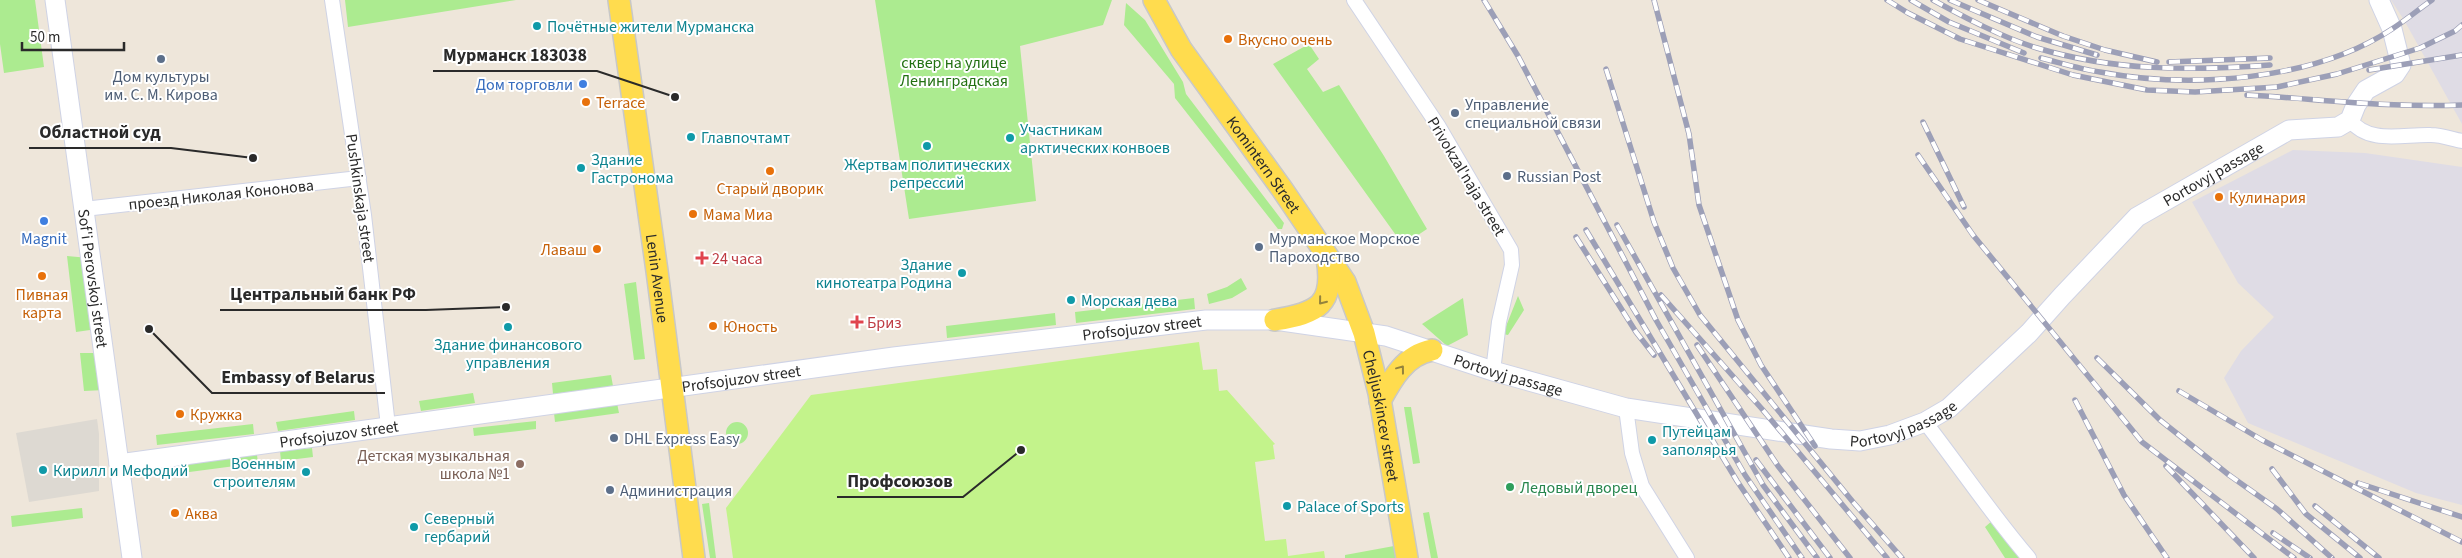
<svg xmlns="http://www.w3.org/2000/svg" width="2462" height="558" font-family="'Source Sans 3',sans-serif">
	<rect width="100%" height="100%" fill="#eee6da"/>
	<path fill="#dfdce5" d="M2391,0H2462V124L2404,20Z
		M2293,150L2365,153L2462,167V505L2416,493L2248,423L2224,378L2241,351L2274,317L2238,283L2192,202Z"/>
	<path fill="#aceb90" d="M0,0H35L44,67L4,73L0,44Z
		M345,0H516L348,27Z
		M875,0H1112L1103,25L1020,46L1036,201L909,219Z
		M1126,3L1145,20L1183,82L1186,94L1284,223L1282,229H1278L1175,98L1174,84L1124,25Z
		M1309,44L1319,59L1307,69L1323,92L1339,85L1384,156L1427,229L1403,245L1273,64Z
		M67,256L89,258L97,329L76,332Z
		M1241,278L1247,289L1232,298L1209,304L1207,294L1227,287Z
		M636,282L645,359L634,360L624,284Z
		M1518,296L1524,310L1508,335L1503,334Z
		M1194,298L1195,309L1076,323L1075,312Z
		M1463,298L1468,335L1447,346L1422,324Z
		M1055,313L1056,325L947,338L946,326Z
		M80,353H98L105,390L84,391Z
		M611,375L613,386L553,394L552,383Z
		M473,393L475,403L421,411L419,401Z
		M617,403L619,413L555,422L554,413Z
		M1411,407L1420,463L1413,464L1404,407Z
		M354,411L355,420L278,431L276,422Z
		M536,421V429L474,436L473,428Z
		M726 433a11 11 0 1 1 22 0a11 11 0 1 1-22 0Z
		M253,424L254,434L157,445L156,435Z
		M312,448L313,457L281,461L280,451Z
		M257,455L258,463L159,476L158,467Z
		M709,503L716,558H710L702,504Z
		M82,508L83,518L12,527L11,516Z
		M1429,512L1438,558H1431L1423,513Z
		M1993,520L2023,558H2005L1985,527Z
		M1394,546L1396,558H1345V555Z"/>
	<path fill="#c3f38b" d="M1199,342L1203,370L1217,369L1219,391L1227,390L1275,444L1273,445L1275,459L1255,462L1265,541L1286,539L1288,556L1324,551L1325,558H733L726,508L811,395Z"/>
	<path fill="#ddd9d2" d="M97,419L99,434V491L29,502L16,433Z"/>
	<g fill="none" stroke-linecap="round" stroke-linejoin="round">
		<defs>
			<path id="street" d="M332,0L364,215L388,426
				M1354,0L1439,127L1511,250L1512,265L1499,322L1493,371
				M2350,120C2369,145 2403,134 2431,135C2441,135 2452,139 2462,141
				M84,209L359,178
				M1626,408L1632,453L1642,486L1687,558
				M1925,422C1960,467 1992,515 2029,558"/>
			<g id="secondary">
				<path id="s1" d="M55,0L132,558"/>
				<path id="s2" d="M119,464L894,357L1206,320H1275L1386,336L1493,371L1626,408L1831,439L1860,441L1890,435L1925,422L1949,408L2029,333L2062,296L2137,217L2289,130L2338,127L2350,120L2356,105L2366,90L2395,74L2401,65L2392,29L2379,0"/>
			</g>
			<g id="primary">
				<path id="s3" d="M619,0L657,271L694,558"/>
				<path id="s4" d="M1154,0L1181,49L1282,189L1345,282L1364,333L1379,393L1407,558"/>
				<path d="M1275,320C1318,313 1335,305 1327,258"/>
				<path d="M1380,401C1392,379 1405,355 1432,350"/>
			</g>
		</defs>
		<use href="#street" stroke="#cfd3e5" stroke-width="16"/>
		<use href="#secondary" stroke="#cfd3e5" stroke-width="21"/>
		<use href="#primary" stroke="#c8c8c8" stroke-width="24"/>
		<use href="#street" stroke="#fff" stroke-width="14"/>
		<use href="#secondary" stroke="#fff" stroke-width="19"/>
		<use href="#primary" stroke="#ffdc4e" stroke-width="21"/>
		<defs>
			<path id="rail" d="M1484,0L1518,56L1656,320L1745,475L1802,558
				M1654,0L1689,134L1699,205L1738,320L1761,365L1815,446
				M1887,0L1908,13L1960,39L2073,75L2147,90L2195,92L2277,87L2337,74L2420,48L2455,31L2462,25
				M1911,0L1949,22L2024,53
				M1933,0C1966,18 2001,37 2037,48C2113,71 2191,71 2270,65
				M1950,0L2037,37L2097,55
				M1978,0L2063,36L2105,50L2157,62
				M2041,58C2061,63 2080,69 2100,72C2190,89 2314,81 2392,29C2406,20 2419,9 2432,0
				M2169,62L2270,58
				M1606,69L1654,222L1673,268L1700,315L1853,502L1902,558
				M2369,70L2462,55
				M2247,95C2319,99 2390,108 2462,105
				M1923,122L1964,207
				M1918,155L1973,235L2142,442L2294,558
				M1617,225L1763,485L1817,558
				M1586,230L1737,481L1789,558
				M1576,237L1636,332L1654,355
				M1661,295L1762,409L1887,558
				M1697,345L1778,466L1850,558
				M2097,358L2160,420L2229,475L2277,509L2332,558
				M2179,391L2262,440L2462,542
				M2075,400L2124,495L2167,558
				M1756,460L1830,558
				M2166,466L2254,558
				M2272,469L2306,514L2360,558
				M2358,483L2462,517
				M2315,506L2379,558
				M2273,533L2310,558"/>
		</defs>
		<use href="#rail" stroke="#9c9fb7" stroke-width="5.5"/>
		<use href="#rail" stroke="#fff" stroke-width="4" stroke-dasharray="11" stroke-linecap="butt"/>
	</g>
	<defs><path id="oneway-chevron" d="M-2-3.5L2.5 0L-2 3.5" fill="none" stroke-width="1.6" stroke-linecap="round" stroke-linejoin="round" transform="scale(1.25)"/></defs>
	<g stroke="#94833c">
		<use href="#oneway-chevron" transform="translate(1322 301) rotate(129)"/>
		<use href="#oneway-chevron" transform="translate(1401 369) rotate(-53)"/>
	</g>
	<g fill="#0f9aa8" stroke="#fff" stroke-width="2">
		<circle cx="537" cy="26" r="5"/>
		<circle cx="691" cy="137" r="5"/>
		<circle cx="1010" cy="138" r="5"/>
		<circle cx="927" cy="146" r="5"/>
		<circle cx="581" cy="168" r="5"/>
		<circle cx="962" cy="273" r="5"/>
		<circle cx="1071" cy="300" r="5"/>
		<circle cx="508" cy="327" r="5"/>
		<circle cx="1652" cy="440" r="5"/>
		<circle cx="43" cy="470" r="5"/>
		<circle cx="306" cy="472" r="5"/>
		<circle cx="1287" cy="506" r="5"/>
		<circle cx="414" cy="527" r="5"/>
	</g>
	<g fill="#e8710a" stroke="#fff" stroke-width="2">
		<circle cx="1228" cy="39" r="5"/>
		<circle cx="586" cy="102" r="5"/>
		<circle cx="770" cy="171" r="5"/>
		<circle cx="2219" cy="197" r="5"/>
		<circle cx="693" cy="214" r="5"/>
		<circle cx="597" cy="249" r="5"/>
		<circle cx="42" cy="276" r="5"/>
		<circle cx="713" cy="326" r="5"/>
		<circle cx="180" cy="414" r="5"/>
		<circle cx="175" cy="513" r="5"/>
	</g>
	<g fill="#5c6f8a" stroke="#fff" stroke-width="2">
		<circle cx="161" cy="59" r="5"/>
		<circle cx="1455" cy="113" r="5"/>
		<circle cx="1507" cy="176" r="5"/>
		<circle cx="1259" cy="247" r="5"/>
		<circle cx="614" cy="438" r="5"/>
		<circle cx="610" cy="490" r="5"/>
	</g>
	<g fill="#3f7fe0" stroke="#fff" stroke-width="2">
		<circle cx="583" cy="84" r="5"/>
		<circle cx="44" cy="221" r="5"/>
	</g>
	<g fill="#e0444e" stroke="#fff" stroke-width="2">
		<path d="M699.5 250.5h5v5h5v5h-5v5h-5v-5h-5v-5h5z"/>
		<path d="M854.5 314.5h5v5h5v5h-5v5h-5v-5h-5v-5h5z"/>
	</g>
	<circle fill="#8d6e63" stroke="#fff" stroke-width="2" cx="520" cy="464" r="5"/>
	<circle fill="#2e9e5b" stroke="#fff" stroke-width="2" cx="1510" cy="487" r="5"/>
	<g text-anchor="middle" stroke-width="4" stroke-linejoin="round" paint-order="stroke">
		<g font-size="16" fill="#0d838f" stroke="#fff" text-anchor="start">
			<text x="547" y="32">Почётные жители Мурманска</text>
			<text x="1020" y="135">Участникам<tspan x="1020" dy="18">арктических конвоев</tspan></text>
			<text x="701" y="143">Главпочтамт</text>
			<text x="591" y="165">Здание<tspan x="591" dy="18">Гастронома</tspan></text>
			<text x="927" y="170" text-anchor="middle">Жертвам политических<tspan x="927" dy="18">репрессий</tspan></text>
			<text x="952" y="270" text-anchor="end">Здание<tspan x="952" dy="18">кинотеатра Родина</tspan></text>
			<text x="1081" y="306">Морская дева</text>
			<text x="508" y="350" text-anchor="middle">Здание финансового<tspan x="508" dy="18">управления</tspan></text>
			<text x="1662" y="437">Путейцам<tspan x="1662" dy="18">заполярья</tspan></text>
			<text x="296" y="469" text-anchor="end">Военным<tspan x="296" dy="18">строителям</tspan></text>
			<text x="53" y="476">Кирилл и Мефодий</text>
			<text x="1297" y="512">Palace of Sports</text>
			<text x="424" y="524">Северный<tspan x="424" dy="18">гербарий</tspan></text>
		</g>
		<g font-size="16" fill="#c56008" stroke="#fff" text-anchor="start">
			<text x="1238" y="45">Вкусно очень</text>
			<text x="596" y="108">Terrace</text>
			<text x="770" y="194" text-anchor="middle">Старый дворик</text>
			<text x="2229" y="203">Кулинария</text>
			<text x="703" y="220">Мама Миа</text>
			<text x="587" y="255" text-anchor="end">Лаваш</text>
			<text x="42" y="300" text-anchor="middle">Пивная<tspan x="42" dy="18">карта</tspan></text>
			<text x="723" y="332">Юность</text>
			<text x="190" y="420">Кружка</text>
			<text x="185" y="519">Аква</text>
		</g>
		<g font-size="16" fill="#227012" stroke="#fff">
			<text x="954" y="68">сквер на улице<tspan x="954" dy="18">Ленинградская</tspan></text>
		</g>
		<g font-size="16" fill="#4e5e75" stroke="#fff" text-anchor="start">
			<text x="161" y="82" text-anchor="middle">Дом культуры<tspan x="161" dy="18">им. С. М. Кирова</tspan></text>
			<text x="1465" y="110">Управление<tspan x="1465" dy="18">специальной связи</tspan></text>
			<text x="1517" y="182">Russian Post</text>
			<text x="1269" y="244">Мурманское Морское<tspan x="1269" dy="18">Пароходство</tspan></text>
			<text x="624" y="444">DHL Express Easy</text>
			<text x="620" y="496">Администрация</text>
		</g>
		<g font-size="16" fill="#366cbe" stroke="#fff" text-anchor="end">
			<text x="573" y="90">Дом торговли</text>
			<text x="44" y="244" text-anchor="middle">Magnit</text>
		</g>
		<g font-size="16" fill="#2a2a2a" stroke="#fff">
			<text dy="6" stroke="none"><textPath href="#s4" startOffset="198">Komintern Street</textPath></text>
			<text dy="6" stroke="none"><textPath href="#s2" startOffset="2216">Portovyj passage</textPath></text>
			<text transform="translate(1467 176) rotate(59)" y="6">Privokzal'naja street</text>
			<text transform="translate(221 194) rotate(-6)" y="6">проезд Николая Кононова</text>
			<text transform="translate(361 198) rotate(82)" y="6">Pushkinskaja street</text>
			<text dy="6" stroke="none"><textPath href="#s1" startOffset="281">Sof'i Perovskoj street</textPath></text>
			<text dy="6" stroke="none"><textPath href="#s3" startOffset="281">Lenin Avenue</textPath></text>
			<text dy="6" stroke="none"><textPath href="#s2" startOffset="1032">Profsojuzov street</textPath></text>
			<text dy="6" stroke="none"><textPath href="#s2" startOffset="1406">Portovyj passage</textPath></text>
			<text dy="6" stroke="none"><textPath href="#s2" startOffset="628">Profsojuzov street</textPath></text>
			<text dy="6" stroke="none"><textPath href="#s4" startOffset="480">Cheljuskincev street</textPath></text>
			<text dy="6" stroke="none"><textPath href="#s2" startOffset="1811">Portovyj passage</textPath></text>
			<text dy="6" stroke="none"><textPath href="#s2" startOffset="222">Profsojuzov street</textPath></text>
		</g>
		<g font-size="16" fill="#be3a42" stroke="#fff" text-anchor="start">
			<text x="712" y="264">24 часа</text>
			<text x="867" y="328">Бриз</text>
		</g>
		<g font-size="16" fill="#785e54" stroke="#fff" text-anchor="end">
			<text x="510" y="461">Детская музыкальная<tspan x="510" dy="18">школа №1</tspan></text>
		</g>
		<g font-size="16" fill="#27864d" stroke="#fff" text-anchor="start">
			<text x="1520" y="493">Ледовый дворец</text>
		</g>
	</g>
	<path fill="none" stroke="#2a2a2a" stroke-width="2" d="M675 97L597 71H433M253 158L171 148H29M506 307L426 310H220M149 329L212 393H385M1021 450L963 497H837"/>
	<g fill="#2a2a2a" stroke="#fff" stroke-width="2">
		<circle cx="675" cy="97" r="5"/>
		<circle cx="253" cy="158" r="5"/>
		<circle cx="506" cy="307" r="5"/>
		<circle cx="149" cy="329" r="5"/>
		<circle cx="1021" cy="450" r="5"/>
	</g>
	<g font-size="18" text-anchor="middle" font-weight="bold" fill="#2a2a2a" stroke="#fff" stroke-width="4" stroke-linejoin="round" paint-order="stroke">
		<text x="515" y="61">Мурманск 183038</text>
		<text x="100" y="138">Областной суд</text>
		<text x="323" y="300">Центральный банк РФ</text>
		<text x="298" y="383">Embassy of Belarus</text>
		<text x="900" y="487">Профсоюзов</text>
	</g>
	<path d="M22 42v8h102v-8" fill="none" stroke="#2a2a2a" stroke-width="2.5"/>
	<text x="30" y="42" font-size="15" fill="#2a2a2a" stroke="#ffffff" stroke-width="4" paint-order="stroke">50 m</text>
</svg>
